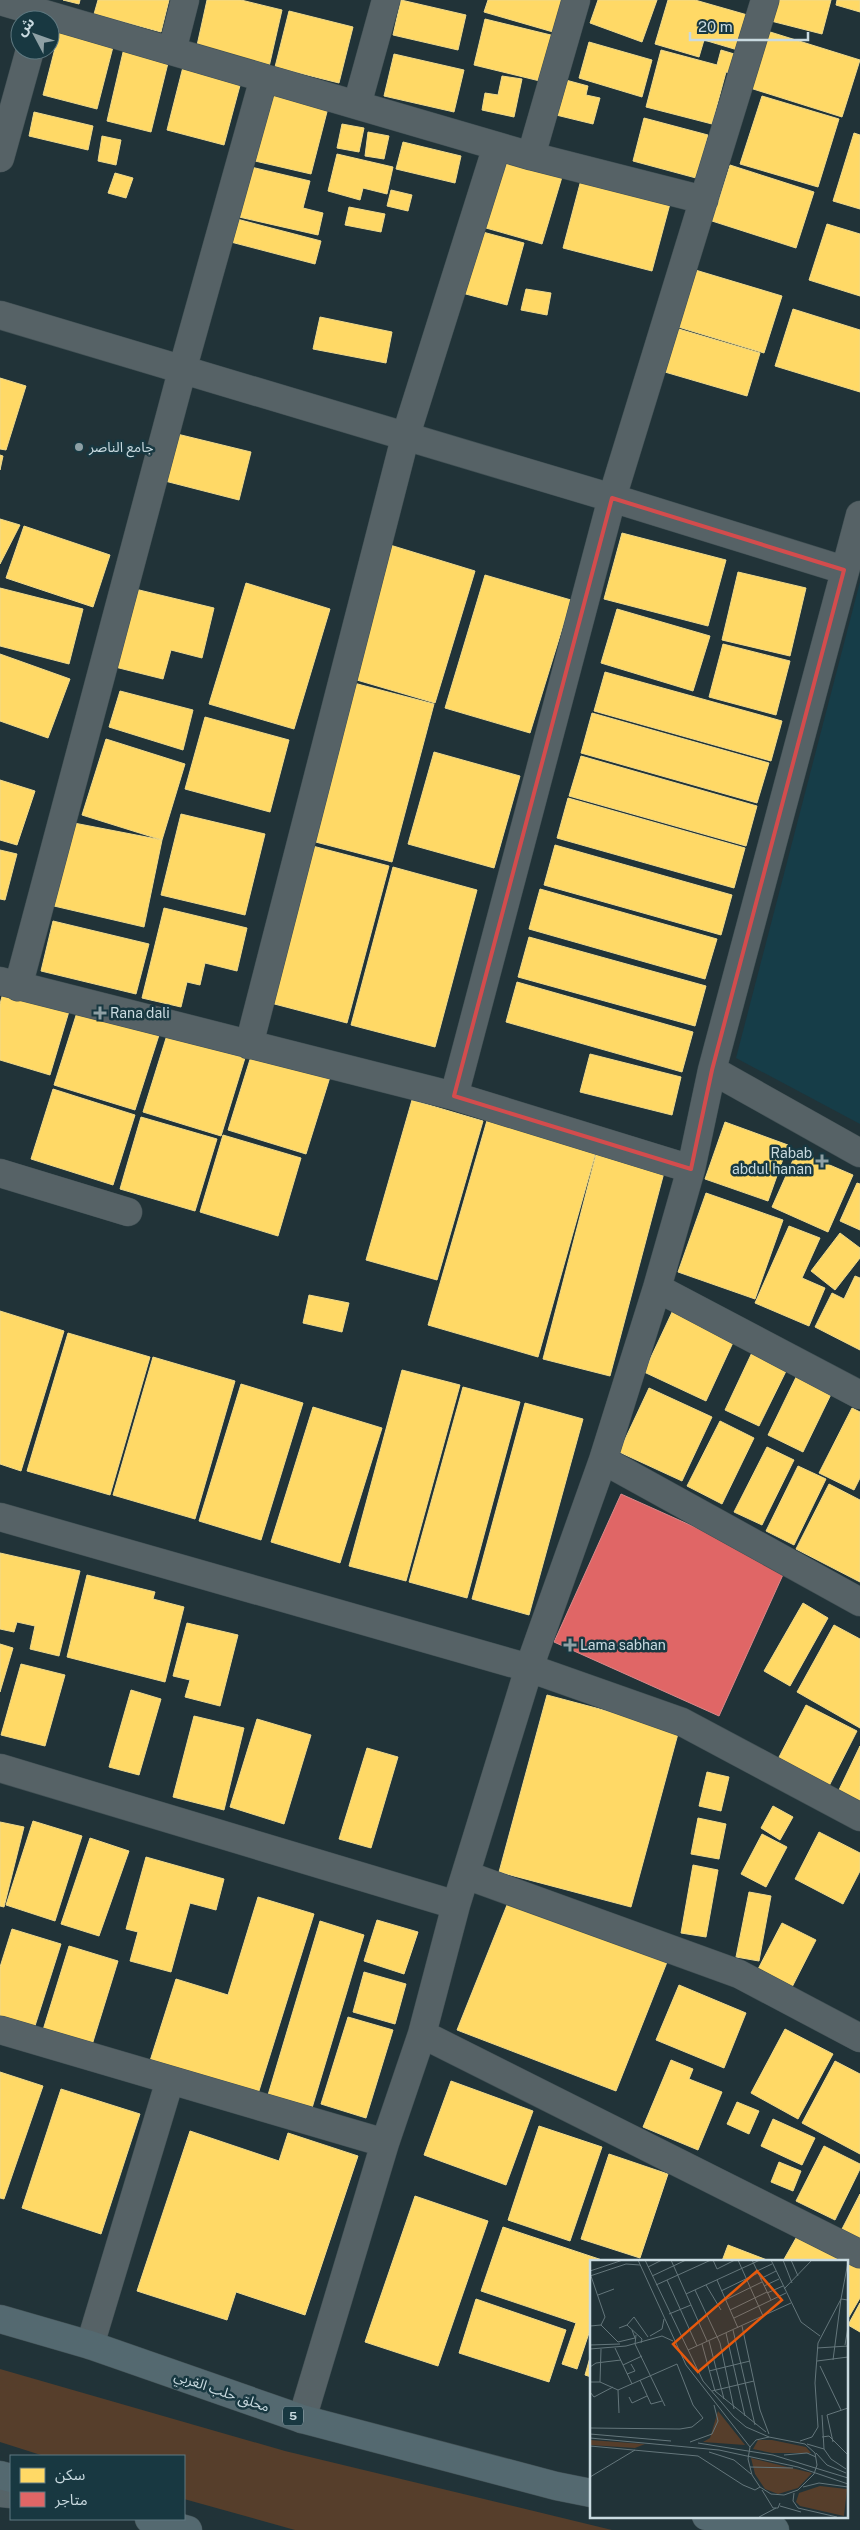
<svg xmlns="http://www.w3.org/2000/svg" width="860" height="2530" font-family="'Public Sans','Noto Sans Arabic',sans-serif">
	<rect width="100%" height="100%" fill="#213338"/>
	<path fill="#163d48" d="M860,582V1124L736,1058Z"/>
	<path fill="#563e2b" d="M0,2369L285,2451L612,2530H295L184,2499V2456H44L0,2442Z"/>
	<path fill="#ffd966" stroke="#efd98b" d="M63,0H80L79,4Z
		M98,0H169L161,32L94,14Z
		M207,0H241L282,10L269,67L196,50Z
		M401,0L466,15L458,50L393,35Z
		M488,0H569L560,34L484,12Z
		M598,0H657L642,42L590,23Z
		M668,0H695L751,16L741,51L704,40L699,57L655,44Z
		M772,0H831L822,34L767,20Z
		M837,0H860V12L836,5Z
		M289,11L353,27L339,83L275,67Z
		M485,19L555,36L544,82L474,65Z
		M60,29L114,43L97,109L43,95Z
		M767,31L860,60L842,117L750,88Z
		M589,42L652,60L642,97L579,78Z
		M124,48L169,59L151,132L107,121Z
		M661,50L717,65L721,50L741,56L736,75L726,72L712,124L646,107Z
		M394,54L464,70L454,112L384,96Z
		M184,63L242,78L224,145L167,130Z
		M502,76L522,79L514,117L482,110L485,93L498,95Z
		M562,79L588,86L586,95L600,98L593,124L552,114Z
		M273,89L329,104L311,174L255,161Z
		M762,96L839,119L818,187L740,164Z
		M34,112L93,126L88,150L29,136Z
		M644,118L708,135L696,178L633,161Z
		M342,124L364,128L359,152L337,148Z
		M368,132L389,136L384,159L365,156Z
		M854,133L860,135V209L833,201Z
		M102,136L121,140L116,165L98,161Z
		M403,142L461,156L455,183L396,169Z
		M337,154L393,167L387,194L363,188L360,200L328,191Z
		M507,161L562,177L542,244L479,226L496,170L504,172Z
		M730,165L814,192L796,248L712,221Z
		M251,167L310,181L303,208L323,213L318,235L239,217Z
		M115,173L133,178L126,198L108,193Z
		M582,176L671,200L652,271L563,248Z
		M391,190L412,195L408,211L387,206Z
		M349,207L385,214L381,232L345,225Z
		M233,218L321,241L315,264L227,241Z
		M827,224L860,234V296L809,280Z
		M479,231L524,243L507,305L462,293Z
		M692,269L782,296L764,353L675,326Z
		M526,289L551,293L547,315L521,310Z
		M793,309L860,330V392L775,366Z
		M320,317L392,332L386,363L313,349Z
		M672,327L760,353L747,396L658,370Z
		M0,378L26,386L6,450L0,449Z
		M173,433L251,452L239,500L161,480Z
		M0,455L3,456L0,470Z
		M0,519L20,525L0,564Z
		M24,526L110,555L93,607L6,578Z
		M622,533L726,560L708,626L604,599Z
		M390,545L475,571L435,703L350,678Z
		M738,572L806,588L790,656L722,640Z
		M485,575L571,600L530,733L445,708Z
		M246,583L330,609L294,729L209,704Z
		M0,588L83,609L69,664L0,646Z
		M135,589L214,608L202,658L171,650L163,679L115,667Z
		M617,609L710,636L693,691L601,663Z
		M723,644L790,661L776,715L709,697Z
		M0,654L70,679L48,738L0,721Z
		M605,672L782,721L771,761L594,711Z
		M350,682L434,704L392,862L308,840Z
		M120,691L193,710L183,750L109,727Z
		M592,713L769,763L757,803L581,753Z
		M205,717L289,740L270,812L185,789Z
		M106,739L185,764L162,840L82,815Z
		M434,752L520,776L494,868L408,844Z
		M581,756L757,806L746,846L569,796Z
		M0,780L35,791L17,845L0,840Z
		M568,798L745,848L734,888L557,838Z
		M181,814L265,834L245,915L161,895Z
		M74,823L162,840L144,927L54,906Z
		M305,844L389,866L347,1023L263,1001Z
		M555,845L732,895L721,935L544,885Z
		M0,850L17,854L5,900L0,899Z
		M393,867L477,890L435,1047L351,1025Z
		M540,889L717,939L705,979L529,929Z
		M164,908L247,928L237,971L205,963L200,985L187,982L181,1007L142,998Z
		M53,921L149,944L136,994L41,971Z
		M529,937L706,986L695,1026L518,977Z
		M517,982L693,1032L682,1072L506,1022Z
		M4,989L70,1008L50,1075L0,1060V1004Z
		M79,1006L160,1032L135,1110L54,1085Z
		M167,1035L245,1058L221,1136L143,1112Z
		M252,1053L330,1077L306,1154L228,1130Z
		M590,1054L681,1077L672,1115L580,1092Z
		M53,1089L135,1115L113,1185L31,1159Z
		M412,1100L483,1121L437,1280L366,1260Z
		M141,1117L217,1139L195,1211L120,1189Z
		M488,1117L597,1148L538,1357L428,1325Z
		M725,1122L788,1145L768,1201L705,1179Z
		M223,1135L301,1158L278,1236L200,1212Z
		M598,1147L666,1165L610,1376L543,1359Z
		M797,1151L853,1175L828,1232L772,1207Z
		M857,1183L860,1184V1230L840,1221Z
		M706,1193L783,1220L755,1299L678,1272Z
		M789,1226L820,1238L802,1278L825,1288L809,1326L755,1303Z
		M840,1233L860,1248V1258L835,1290L811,1271Z
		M855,1276L860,1278V1350L815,1327L832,1293L844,1299Z
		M309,1295L349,1303L342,1332L303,1323Z
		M674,1308L736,1336L706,1401L644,1372Z
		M0,1311L64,1331L21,1471L0,1464Z
		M68,1333L150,1357L110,1495L27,1471Z
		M756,1344L791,1361L759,1426L725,1410Z
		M153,1357L235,1381L195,1519L113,1495Z
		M800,1369L835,1386L803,1452L768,1435Z
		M402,1370L460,1385L406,1581L349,1566Z
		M241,1384L303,1403L261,1540L199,1521Z
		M463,1387L520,1402L467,1598L409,1582Z
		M649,1388L712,1417L682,1481L619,1452Z
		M525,1403L583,1419L529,1615L472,1599Z
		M313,1407L382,1428L340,1563L271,1542Z
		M852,1408L860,1412V1478L854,1490L819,1473Z
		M720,1421L754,1438L722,1504L687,1486Z
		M767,1447L794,1460L762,1525L734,1512Z
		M798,1466L826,1479L794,1545L766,1531Z
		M829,1484L860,1500V1582L796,1549Z
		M0,1553L80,1571L59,1656L30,1649L35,1626L17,1622L14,1632L0,1629Z
		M87,1575L155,1592L153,1599L184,1607L165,1682L67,1657Z
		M803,1603L828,1618L790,1686L764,1671Z
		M187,1623L238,1635L220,1706L185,1697L190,1680L173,1676Z
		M834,1625L860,1639V1728L797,1692Z
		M0,1644L13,1648L0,1692Z
		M21,1664L65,1675L45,1746L1,1735Z
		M131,1690L161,1699L139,1775L109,1767Z
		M547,1695L679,1730L631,1907L499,1872Z
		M806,1705L857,1731L829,1786L778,1759Z
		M194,1716L244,1728L224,1810L173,1797Z
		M257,1719L311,1735L284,1824L230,1807Z
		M860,1746V1803L838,1792Z
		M367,1748L398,1757L371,1848L339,1839Z
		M707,1772L729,1777L721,1811L699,1806Z
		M773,1806L793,1817L780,1840L761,1828Z
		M698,1818L726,1824L719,1859L691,1854Z
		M33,1821L82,1836L55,1921L6,1905Z
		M0,1822L24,1827L4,1907L0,1906Z
		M819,1832L860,1853V1871L843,1904L795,1879Z
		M762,1834L787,1847L766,1887L741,1874Z
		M90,1838L129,1851L99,1936L61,1924Z
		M146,1857L224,1879L216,1910L190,1903L171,1972L130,1961L138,1932L126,1929Z
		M693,1865L718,1870L706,1937L681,1933Z
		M749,1892L771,1896L759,1961L736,1957Z
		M511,1895L669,1957L616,2091L457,2030Z
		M258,1897L314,1914L258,2094L150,2061L176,1979L228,1995Z
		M377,1920L418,1932L404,1974L364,1961Z
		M320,1921L364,1935L312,2108L268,2095Z
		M782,1923L816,1940L790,1991L756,1973Z
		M12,1929L61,1944L34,2029L0,2018V1967Z
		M69,1946L118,1961L92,2045L43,2030Z
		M364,1972L406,1984L395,2024L353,2012Z
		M679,1985L746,2013L724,2068L656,2040Z
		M348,2017L393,2030L366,2118L321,2104Z
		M785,2029L833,2054L798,2119L751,2093Z
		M671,2060L693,2069L689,2079L722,2092L698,2150L643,2127Z
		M835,2061L860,2074V2154L802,2123Z
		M0,2072L43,2086L4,2199L0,2198Z
		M451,2081L533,2111L506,2185L424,2155Z
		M61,2089L140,2114L101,2234L22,2208Z
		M737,2102L759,2111L749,2134L727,2124Z
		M773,2119L815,2138L802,2165L761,2146Z
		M539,2126L602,2147L570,2241L508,2220Z
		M190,2131L279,2161L288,2133L358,2156L305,2315L236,2292L227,2320L137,2291Z
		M824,2146L860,2164V2169L835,2220L796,2201Z
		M609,2154L668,2174L640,2258L581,2239Z
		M779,2162L801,2171L793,2191L771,2182Z
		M860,2194V2239L842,2229Z
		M415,2196L488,2221L438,2366L365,2342Z
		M503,2227L605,2261H591V2327L577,2369L562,2364L576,2323L481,2291Z
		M800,2231L860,2265V2298L846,2322V2261H783Z
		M728,2245L767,2260L766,2261H722Z
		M476,2299L566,2330L549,2382L459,2353Z
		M860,2303V2332L848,2325Z
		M591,2354V2377L585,2375Z"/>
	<path fill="#e06666" stroke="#d9898b" d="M621,1494L786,1568L719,1716L554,1642Z"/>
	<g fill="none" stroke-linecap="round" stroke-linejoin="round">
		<defs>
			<path id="street" d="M0,1L531,156L704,200
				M172,51L185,0
				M357,105L386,0
				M531,156L576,0
				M0,158L30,50
				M0,315L612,498L844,570
				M0,981L454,1096L691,1169
				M18,987L182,371L264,78
				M249,1045L405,438L497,146
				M712,1070L860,1153
				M454,1096L612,498L765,0
				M0,1173L128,1212
				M657,1288L860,1395
				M603,1460L860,1602
				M0,1517L529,1668L682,1722L860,1817
				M0,1768L456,1905
				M466,1875L739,1974L860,2038
				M0,2030L385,2143
				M422,2034L860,2254
				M90,2345L170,2080
				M302,2419L385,2143L422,2034L456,1905L529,1668L603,1460L657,1288L691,1169L712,1070L860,515"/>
			<path id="secondary" d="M0,2493L11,2494"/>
			<path id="highway" d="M0,2319L90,2345L302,2419L556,2486L591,2493
				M0,2475L11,2478
				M706,2516L775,2530
				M149,2519L188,2530"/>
		</defs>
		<use href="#street" stroke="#415054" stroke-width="29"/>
		<use href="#secondary" stroke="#415054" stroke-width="29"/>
		<use href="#highway" stroke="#415054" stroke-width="29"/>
		<use href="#street" stroke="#566266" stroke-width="28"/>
		<use href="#secondary" stroke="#566468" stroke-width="28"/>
		<use href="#highway" stroke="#546970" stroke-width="28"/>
	</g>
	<path fill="none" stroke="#d34c4d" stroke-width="4" stroke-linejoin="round" d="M612,498L844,570L712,1070L691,1169L454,1096Z"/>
	<g fill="#8ea0a5" stroke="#183841" stroke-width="2">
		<circle cx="79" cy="447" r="5"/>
		<path d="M97.5 1005.5h5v5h5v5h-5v5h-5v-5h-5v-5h5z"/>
		<path d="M819.5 1153.5h5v5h5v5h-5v5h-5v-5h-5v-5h5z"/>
		<path d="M567.5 1637.5h5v5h5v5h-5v5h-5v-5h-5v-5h5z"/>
	</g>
	<g text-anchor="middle" stroke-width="5" stroke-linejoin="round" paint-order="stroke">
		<rect fill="#183841" stroke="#94a9b0" stroke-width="1" x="283" y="2406.5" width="20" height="19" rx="4"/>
		<g font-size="12" font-weight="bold" fill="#c9dae0">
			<text x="293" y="2420">5</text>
		</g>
		<g font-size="14" fill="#c9dae0" stroke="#183841" text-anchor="start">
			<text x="89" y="452">جامع الناصر</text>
			<text x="110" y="1018">Rana dali</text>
			<text x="812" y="1158" text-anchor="end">Rabab<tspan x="812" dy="16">abdul hanan</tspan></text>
			<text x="580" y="1650">Lama sabhan</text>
		</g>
		<g font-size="14" fill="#c9dae0" stroke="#183841">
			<text transform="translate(222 2391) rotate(19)" y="5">محلق حلب الغربي</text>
		</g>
	</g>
	<g transform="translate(590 2260)">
		<rect width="258" height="258" fill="#213338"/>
		<path d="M128,151L155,185L113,182L120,178ZM0,180L55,184L45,188L0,185ZM168,180H182L216,187L221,193H182L163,189ZM161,198L222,213L208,228L188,234L175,229L165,214ZM230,226L257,229L254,256L210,246L206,242L209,233Z" fill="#563e2b"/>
		<path fill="none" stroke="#64767b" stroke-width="1" d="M48,0L96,105L160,187M55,0L113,121L144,157L156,167L179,177M81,0L117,81M123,0L127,9L145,0M148,0L173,56M162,0L181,40M181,0L211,62L230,76M193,0L202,23M201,0L208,16M58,7L72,0M0,11L33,0M167,11L182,4M0,16L36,4L50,5M62,16L96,0M170,19L186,11M77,20L107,86M127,20L148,68M66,25L121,0M116,25L131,50M174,26L189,19M194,29L222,0M105,30L130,83L144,149M131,31L168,13M177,33L193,26M96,34L170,0M8,35L24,29M135,40L172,22M140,50L177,32M79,54L101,45M144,58L196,33M11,65L28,82M37,65L44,57L58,77M0,66L11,65L15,57L1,16M152,66L170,150L179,174M29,68L37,65L52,79L51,83M143,70L165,165M136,73L155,156M46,75L45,84L75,146M60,76L72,69L74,59M119,81L134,139M28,82L45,78L42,70M112,84L125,131L176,172M0,85L30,84M255,85L258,67M25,88L42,124M227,88L258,86M0,89L36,86L72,76L83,81M98,90L201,43M243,100L251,39L258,40M227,101L258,97M33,105L52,96M230,106L251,150M0,107L6,103L31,100M119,111L160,101M37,114L45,111L41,104M50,120L61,144L72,141M0,122H10L28,130L87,104L103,145L113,158L102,167L90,169L0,168M10,122L11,89M28,130L29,153M122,131L164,121M0,132L4,137L23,127M39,137L42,143L57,136M232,155L234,189M0,174L81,181M179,177L215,184L225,193L227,205L224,214L208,230L194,235L181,234L170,227L162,215L158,199L160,187L166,180ZM232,177L239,176L258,195M0,178L129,190L208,207L258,224M210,181L222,177L228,167L225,123L228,83L251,39L258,2M100,182L122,174L128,161L124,145M243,182L237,155L258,148M108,183L183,195L258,218M217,184L234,189L241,199L256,209M0,186L108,196L153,225L165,230L170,227M119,192L144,200L161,214M226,193L237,205L256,213M194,195L217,193L226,197M160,207L203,208M0,217L45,190M213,227L229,223L258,227M172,230L183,248H188L190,243M204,233L203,241L208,248L247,257M190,246L211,252M169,257L186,248"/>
		<path fill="#e8590c" fill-opacity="0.15" stroke="#e8590c" stroke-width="2.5" d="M167,11L192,40L108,112L83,84Z"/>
		<rect width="258" height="258" fill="none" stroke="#c9dae0" stroke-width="2.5"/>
	</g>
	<rect x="10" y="2455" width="175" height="65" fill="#183841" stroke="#5f7981"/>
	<rect x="20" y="2468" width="25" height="15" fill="#ffd966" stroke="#5f7981"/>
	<text x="55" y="2480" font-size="15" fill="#c9dae0">سكن</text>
	<rect x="20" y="2492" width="25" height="15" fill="#e06666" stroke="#5f7981"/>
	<text x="55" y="2505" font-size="15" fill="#c9dae0">متاجر</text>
	<g transform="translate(35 35) rotate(311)"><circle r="24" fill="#183841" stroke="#5f7981"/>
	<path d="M0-4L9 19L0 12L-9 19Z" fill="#8ea0a5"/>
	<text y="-8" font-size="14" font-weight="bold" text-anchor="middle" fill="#c9dae0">ش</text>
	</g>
	<path d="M690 32v8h118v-8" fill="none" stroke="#c9dae0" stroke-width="2.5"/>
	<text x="698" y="32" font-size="15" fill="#c9dae0" stroke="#183841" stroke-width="4" paint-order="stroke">20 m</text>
</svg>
